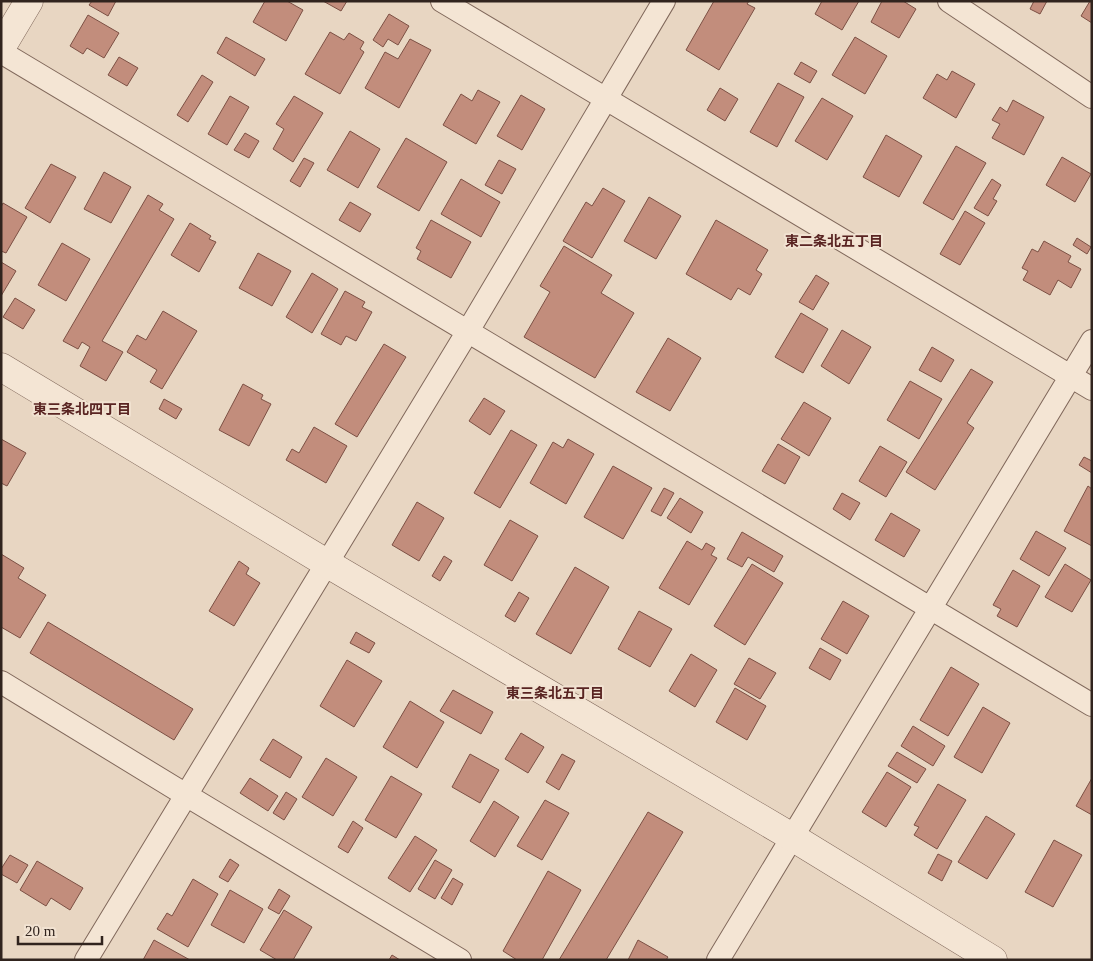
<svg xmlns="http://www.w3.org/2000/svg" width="1093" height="961" font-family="'Times New Roman','Noto Sans JP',serif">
	<rect width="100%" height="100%" fill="#e8d6c2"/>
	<path fill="#c28d7c" stroke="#7c5044" d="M92,1H116L108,16L89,5Z
		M265,1H287L303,10L286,41L253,22Z
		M323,1H347L341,11Z
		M714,1H749L747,4L755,8L719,70L686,50Z
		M822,1H859L842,30L815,14Z
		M882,1H903L916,9L899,38L871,22Z
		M1034,1H1047L1040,14L1030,9Z
		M1090,1H1092V23L1081,16Z
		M389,14L409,26L398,45L388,39L383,47L373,40Z
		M88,15L119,33L104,58L87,48L83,54L70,46Z
		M330,32L344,40L349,33L364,42L360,49L364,52L340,94L305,74Z
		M226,37L265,59L255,76L217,53Z
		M855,37L887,56L865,94L832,75Z
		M410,39L431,50L399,108L365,88L385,52L398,59Z
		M119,57L138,68L127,86L108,75Z
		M801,62L817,71L810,83L794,74Z
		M952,71L975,84L956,118L923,98L937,74L947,80Z
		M202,75L213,82L188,122L177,115Z
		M778,83L804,97L777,147L750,132Z
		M720,88L738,99L725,121L707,110Z
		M478,90L500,102L476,144L443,125L461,94L472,101Z
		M521,95L545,109L522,150L497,136Z
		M230,96L249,107L227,145L208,134Z
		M294,96L323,113L293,162L273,149L284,129L276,124Z
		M822,98L853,116L827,160L795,141Z
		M1013,100L1044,117L1024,155L992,138L1000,124L992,120L1000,107L1007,112Z
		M350,131L380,149L358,188L327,170Z
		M245,133L259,141L249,158L234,150Z
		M886,135L922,156L899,197L863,177Z
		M406,138L447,162L419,211L377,187Z
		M956,146L986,163L953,220L923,203Z
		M1062,157L1091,174L1075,202L1046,185Z
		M304,158L314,163L300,187L290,181Z
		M499,160L516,169L502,194L485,185Z
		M51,164L76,177L50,223L25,208Z
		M104,172L131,187L111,223L84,209Z
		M461,179L500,202L481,237L441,214Z
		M992,179L1001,185L993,199L997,201L988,216L974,208Z
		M603,188L625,201L592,258L563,241L586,202L592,206Z
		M148,195L163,204L159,210L174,219L102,341L123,352L106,381L80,366L90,347L82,342L78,349L63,341Z
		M649,197L681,216L656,259L624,241Z
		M350,202L371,214L360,232L339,220Z
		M3,203L27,217L6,253L1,251V207Z
		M965,211L985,223L960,265L940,254Z
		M431,220L471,242L451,278L417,259L421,251L416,248Z
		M716,220L768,250L756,270L762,274L750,295L738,288L731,300L686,274Z
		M190,223L211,236L209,239L216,242L199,272L171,255Z
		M1077,238L1091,247L1087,254L1073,245Z
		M1044,241L1071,256L1068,262L1081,269L1071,288L1058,280L1050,295L1023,280L1028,271L1022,268L1032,249L1038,252Z
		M62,243L90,259L66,301L38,285Z
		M564,246L612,275L601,293L634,313L595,378L524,337L550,292L540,286Z
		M258,253L291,271L272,306L239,288Z
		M1,262L16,271L1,296Z
		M312,273L338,289L312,333L286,317Z
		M816,275L829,283L813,310L799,302Z
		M345,291L365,302L362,307L372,312L356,341L346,336L341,345L321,334Z
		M15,298L35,310L23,329L3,317Z
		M163,311L197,331L162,389L150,382L157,370L127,352L137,335L146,340Z
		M801,313L828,329L803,373L775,357Z
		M842,330L871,347L849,384L821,366Z
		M668,338L701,358L670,411L636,392Z
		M384,344L406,357L357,437L335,424Z
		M932,347L954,360L941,382L919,370Z
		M971,369L993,382L967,423L974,428L935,490L906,472Z
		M910,381L942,399L919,439L887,420Z
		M243,384L263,395L261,399L271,404L249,446L219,430Z
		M484,398L505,411L490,435L469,421Z
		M164,399L182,409L176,419L159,409Z
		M804,402L831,418L809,456L781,439Z
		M314,427L347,446L326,483L286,460L292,449L299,453Z
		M511,430L537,445L500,508L474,493Z
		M1,439L26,453L7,486L1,483Z
		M568,439L594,454L566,504L530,483L553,442L563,448Z
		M778,444L800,457L785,484L762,471Z
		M880,446L907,462L886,497L859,481Z
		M1084,457L1092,461V473L1079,465Z
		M613,466L652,488L623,539L584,517Z
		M1088,486L1092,489V546L1064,531Z
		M664,488L674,493L661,516L651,511Z
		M842,493L860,503L850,520L833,509Z
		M680,498L703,512L691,533L667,518Z
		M417,502L444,518L419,561L392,545Z
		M891,513L920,530L904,557L875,540Z
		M510,520L538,536L512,581L484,565Z
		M1036,531L1066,548L1049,576L1020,559Z
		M742,532L783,556L774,572L748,557L742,567L727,559Z
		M687,541L702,550L706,543L715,548L711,555L717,558L689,605L659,588Z
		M1,554L24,568L18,578L46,595L20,638L1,627Z
		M444,556L452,561L440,581L432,576Z
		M239,561L249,568L246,574L260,583L234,626L209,611Z
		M752,564L783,583L745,645L714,626Z
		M1065,564L1091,580L1072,612L1045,597Z
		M575,567L609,587L571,654L536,634Z
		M1013,570L1040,586L1017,627L997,616L1001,609L993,605Z
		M519,592L529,598L515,622L505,616Z
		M843,601L869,616L847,654L821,639Z
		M639,611L672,629L650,667L618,649Z
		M48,622L193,709L174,740L30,653Z
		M356,632L375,643L369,653L350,643Z
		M820,648L841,660L830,680L809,668Z
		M691,654L717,670L695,707L669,691Z
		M749,658L776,673L760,699L734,684Z
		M347,660L382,681L354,727L320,706Z
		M951,667L979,684L948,736L920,720Z
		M735,688L766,706L747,740L716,722Z
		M453,690L493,712L481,734L440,711Z
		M410,701L444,722L417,768L383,747Z
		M983,707L1010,723L982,773L954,757Z
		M913,726L945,746L933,766L901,746Z
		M521,733L544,747L528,773L505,759Z
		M273,739L302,757L290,778L260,760Z
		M897,752L926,769L917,783L888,766Z
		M470,754L499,770L480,803L452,787Z
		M562,754L575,761L559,790L546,782Z
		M326,758L357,777L333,816L302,797Z
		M887,772L911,787L886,827L862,812Z
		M391,776L422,794L396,838L365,820Z
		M250,778L278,796L268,811L240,793Z
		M1092,778V815L1076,806Z
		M938,784L966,800L937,849L914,835L919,827L914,825Z
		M286,792L297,799L284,820L273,813Z
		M545,800L569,813L542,860L517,846Z
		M494,801L519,817L495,857L470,841Z
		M648,812L683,832L606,960H559Z
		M986,816L1015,834L987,879L958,862Z
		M353,821L363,828L348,853L338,847Z
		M415,836L437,850L410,892L388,878Z
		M1054,840L1082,855L1053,907L1025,892Z
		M938,854L952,861L942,881L928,873Z
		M10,855L28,865L17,883L1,874V869Z
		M230,859L239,865L228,882L219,877Z
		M435,860L452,870L435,899L418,889Z
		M37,861L83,888L70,910L51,898L46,906L20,890Z
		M548,871L581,890L542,960H517L503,951Z
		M453,878L463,884L452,905L441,898Z
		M193,879L218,894L188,947L157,929L167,913L172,916Z
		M279,889L290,896L279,914L268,908Z
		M230,890L263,909L244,943L211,925Z
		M284,910L312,927L293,960H277L260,950Z
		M154,940L190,960H143Z
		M638,940L668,957L666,960H628Z
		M392,955L400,960H389Z"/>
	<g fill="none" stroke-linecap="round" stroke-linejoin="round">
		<defs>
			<path id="minor" d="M442,1L1092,389
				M949,1L1092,97
				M1,52L1092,705
				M1,682L186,795L460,960
				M86,960L468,331L664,1
				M718,960L1092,341"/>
			<path id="tertiary" d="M1,48L29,1
				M1,367L328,564L792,837L993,960"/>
		</defs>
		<use href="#minor" stroke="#80685b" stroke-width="24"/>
		<use href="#tertiary" stroke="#80685b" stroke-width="29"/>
		<use href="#minor" stroke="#f4e5d4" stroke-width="22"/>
		<use href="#tertiary" stroke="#f4e5d4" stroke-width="28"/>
	</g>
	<g text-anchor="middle" stroke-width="4" stroke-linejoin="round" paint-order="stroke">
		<g font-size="14" font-weight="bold" fill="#592422" stroke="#f1e2d1">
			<text x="834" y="246">東二条北五丁目</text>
			<text x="82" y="414">東三条北四丁目</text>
			<text x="555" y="698">東三条北五丁目</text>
		</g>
	</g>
	<rect width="1093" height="961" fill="none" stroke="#31241e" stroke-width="5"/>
	<path d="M18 936v8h84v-8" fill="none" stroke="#31241e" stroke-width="2.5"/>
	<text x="25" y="936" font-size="15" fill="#31241e" stroke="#f1e2d1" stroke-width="4" paint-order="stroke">20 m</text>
</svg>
